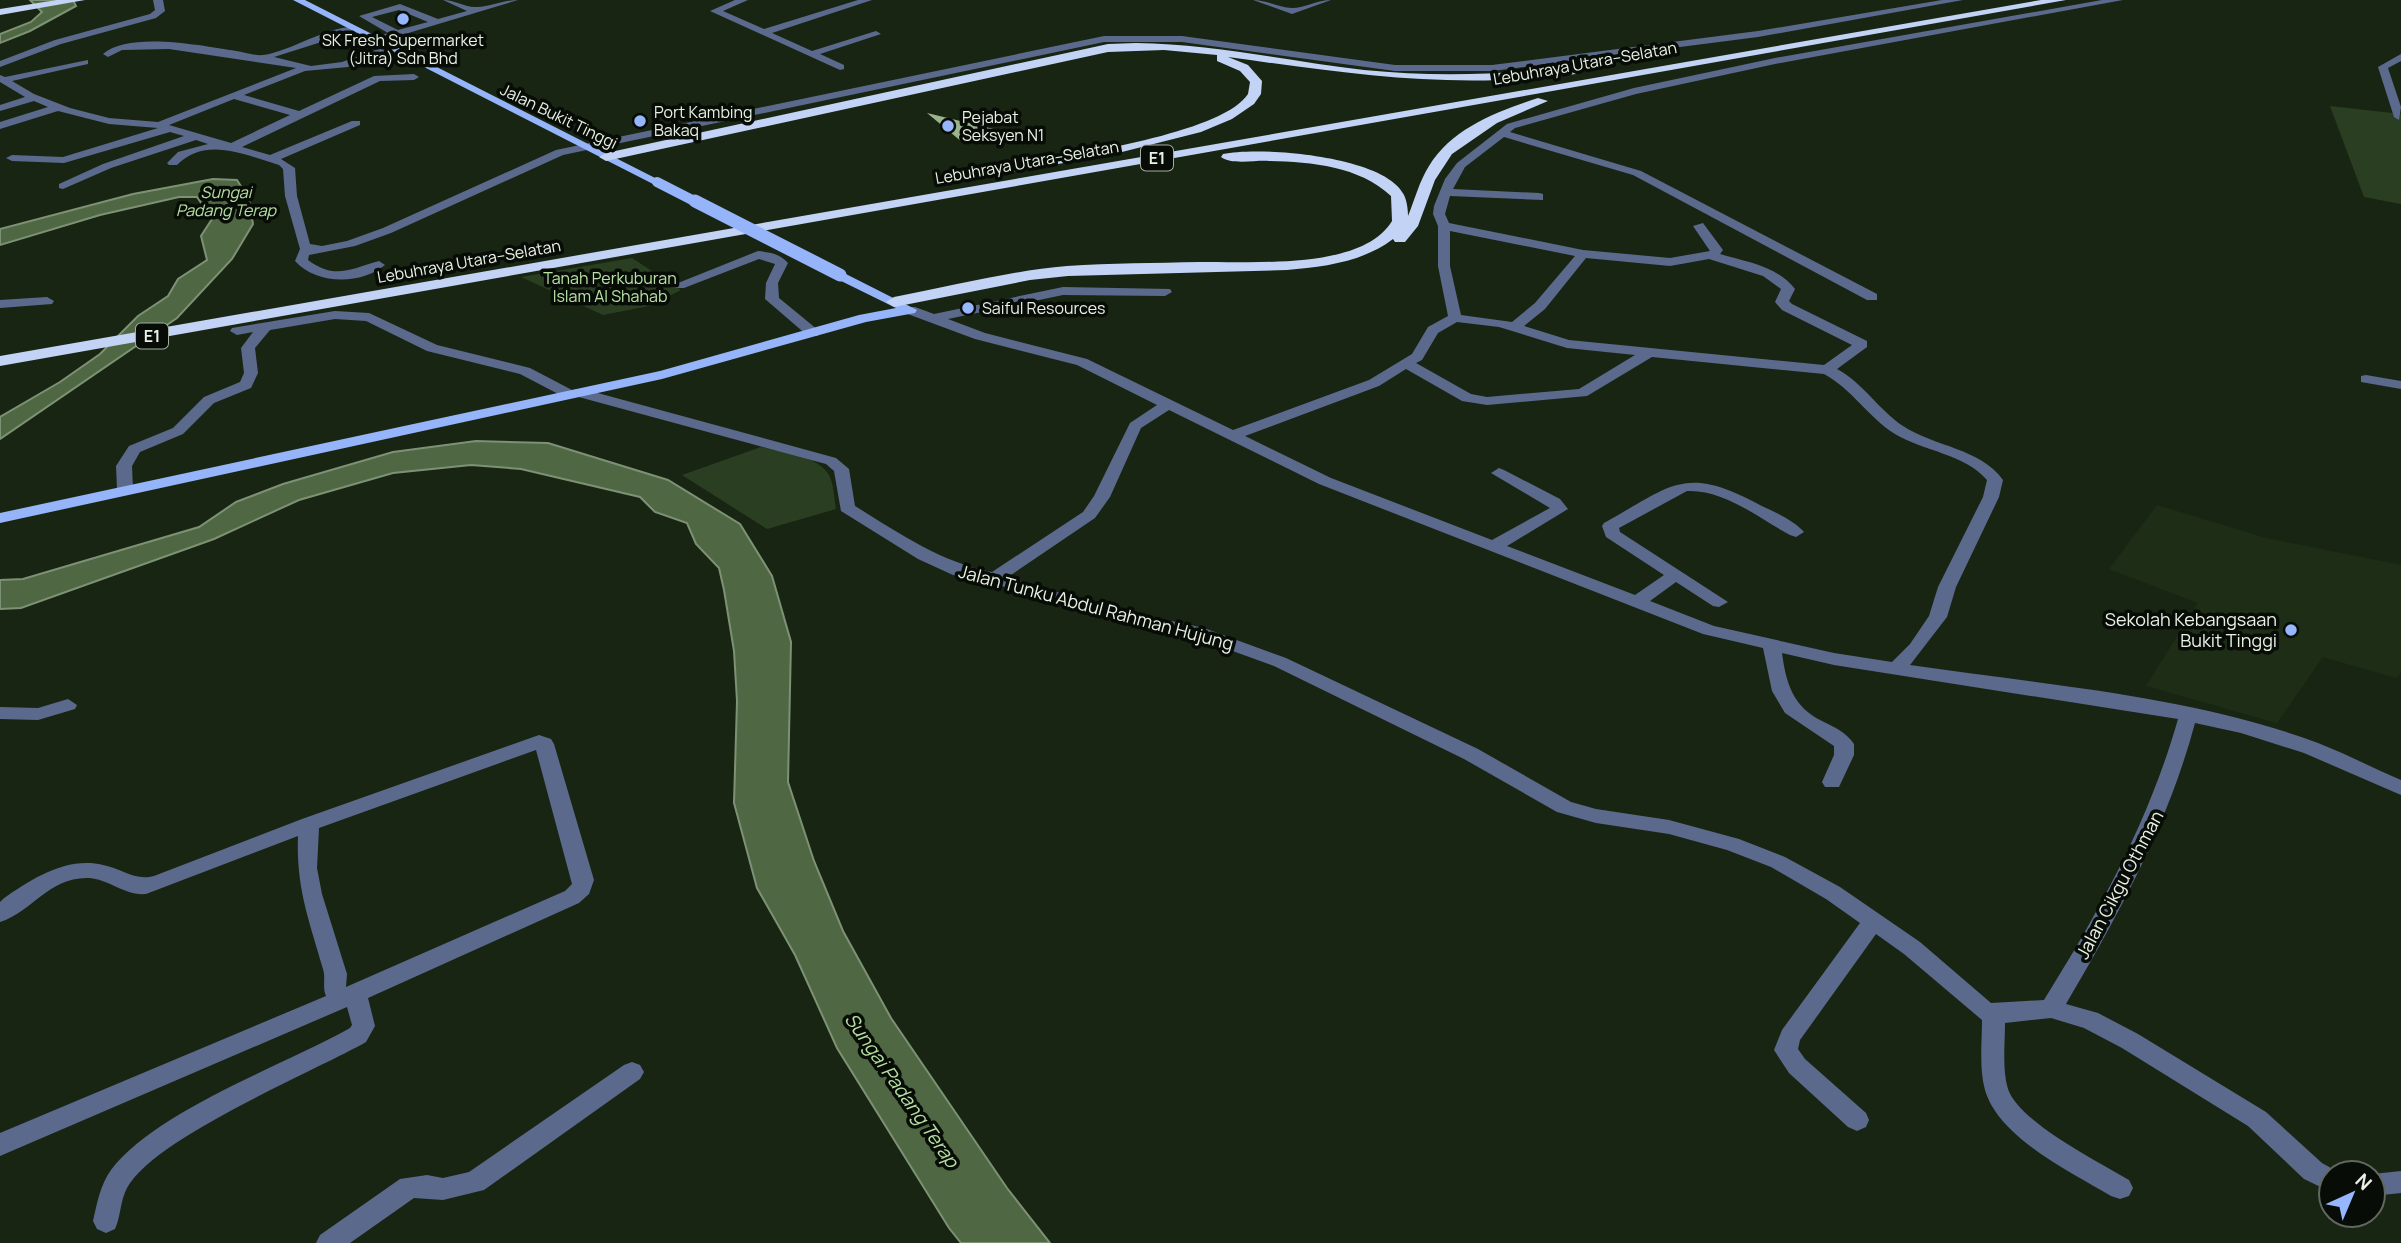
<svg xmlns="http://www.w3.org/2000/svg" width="2401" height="1243" font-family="Manrope,sans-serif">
	<rect width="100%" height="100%" fill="#192513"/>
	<path fill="#1e2e16" d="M2157,505L2266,538L2401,565V673L2396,678L2323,657L2277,723L2146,686L2198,603L2109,569Z"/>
	<path fill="#2a3e21" d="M2330,106L2401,114V204L2364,197Z
		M632,258L681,290L649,306L603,315L521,277Z
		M761,447C781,452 817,455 829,475C834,484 834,499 836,509L767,529L682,475Z"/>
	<path fill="#4f6843" stroke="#7d9174" stroke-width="2" d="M30,0H73L76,6L30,31L0,43V34L31,22L42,12Z
		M213,179L237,180L249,199L253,224L232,259L177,318L0,439V417L60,382L100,354L138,316L168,296L178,279L207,260L201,236L212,219L197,197H179L100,215L0,245V229L133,194Z
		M476,441L548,443L668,480L740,524L772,576L791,642L788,782L814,861L843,931L891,1018L1007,1188L1050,1243H961L949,1228L837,1048L795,955L757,888L734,803L737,701L734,651L724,590L719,568L696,544L687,523L655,512L640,497L521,469L471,465L393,473L299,500L214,539L21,608L0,609V580L23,579L199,527L236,502L283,484L393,452Z"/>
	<path fill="#99b48c" d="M927,113L1006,132L962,142Z"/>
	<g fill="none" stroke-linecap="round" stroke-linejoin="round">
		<path fill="#5b6a8c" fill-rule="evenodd" d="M153,0H163L165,11L156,18L61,44L0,67V61L55,40L150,14L155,10Z
			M443,0C455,0 466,8 477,7C491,7 503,0 518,0L375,43L370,40L372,38L388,33L359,16L400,4L438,19L467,11ZM399,10L428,22L398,30L372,17Z
			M735,0H748L723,11L764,29L858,0H872L772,33L812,51L876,31L881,34L820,54L844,65V69L840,70L710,11Z
			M1253,0C1267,0 1279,8 1292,8C1305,8 1317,0 1331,0L1292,14Z
			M1942,0H1963L1758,37L1492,71H1395L1182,42H1104L563,155L391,233L355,246L309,255L308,260C335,280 350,269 379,261L385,265C361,285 317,285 295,261L300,249L285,196L283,169L279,165C245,155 206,136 177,165H169L167,163L178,152L208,144L196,140L111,168L63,189L59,188V184L103,164L184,136L170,132L64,163L12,161L6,158L12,155L63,157L158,128L109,124L58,111L0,129V122L48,107L34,101L0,111V105L25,97L0,82V75L5,77L88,60V64L12,81L34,94L70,108L109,118L158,122L296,68L169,49L122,50L108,57L103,54C129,31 203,46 236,51C244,52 255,56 263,55C292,51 328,25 356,27V31L274,57L311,66L342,62L390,45L395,48L348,67L305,71L244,95L299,111L374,76L414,74L419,77L414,80L380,81L242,147L270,155L352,121H360V125L281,159L295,168L297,196L310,244L322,246L347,241L383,228L556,150L1104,36H1182L1395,65H1492L1758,31ZM234,99L290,115L231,143L169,125Z
			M2102,0H2123L1775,64L1636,94L1515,128L1510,132L1641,171L1877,294V300H1867L1633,175L1504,137L1465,167L1453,189L1539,193L1543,194V200L1450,196L1445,214L1449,223L1583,250L1670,258L1710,251L1693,226L1703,223L1723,250L1720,254C1747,262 1777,266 1795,289L1789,301L1792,304L1867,341V347L1837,369C1863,383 1879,410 1903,426C1935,447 1980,448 2003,480L1999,497L1956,587L1947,617L1910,665C2045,685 2189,695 2318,743C2346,754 2373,768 2401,780V795L2304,753L2241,733L2195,723C2168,824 2119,914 2066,1004L2098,1013L2138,1034L2266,1112L2322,1163L2340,1173H2331V1192L2304,1179L2248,1126L2122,1048L2084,1028L2051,1018L2005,1023C2005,1044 2002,1069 2008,1089C2019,1122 2099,1162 2129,1180L2133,1188L2129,1196L2120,1199L2111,1196C2071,1172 1999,1138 1985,1090C1979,1068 1982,1043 1982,1020L1904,954L1876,934L1800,1040L1798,1049L1805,1059L1866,1113L1869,1120L1866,1127L1857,1131L1848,1127L1789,1073L1774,1050L1782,1030L1860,923L1826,899L1771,867L1727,850L1669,834L1596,823L1557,812L1464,759L1274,666L1194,637L1104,617L992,583L953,575L918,559L841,511L834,471L826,464L575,396L564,397L520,374L427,351L366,321L335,319L270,330L255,348L258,373L251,388L214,403L183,434L140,452L132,466L133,489L125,494L117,489L116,466L129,446L173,428L204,397L240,382L244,373L241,348L253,332L237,335L230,331L232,328L335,311L369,313L437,345L530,368L572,390L583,389L836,458L849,469L855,506C899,533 940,562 992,572L1083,512L1094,496L1130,423L1157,405L1077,365L975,339L905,313V307H915L934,314L1063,287L1170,289L1172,292L1165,296L1063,295L948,319L985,333L1087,359L1233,430L1369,380L1412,354L1428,327L1448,316L1438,266V226L1433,214L1434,206L1445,179L1457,163L1507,124L1634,88L1775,58ZM1450,231L1575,256L1535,303L1512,322L1461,315L1450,266ZM1586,258L1670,266L1709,259L1763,276L1781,289L1775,302L1782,310L1852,345L1824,365L1569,340L1524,326L1545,309ZM1457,322L1499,327L1567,348L1635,355L1579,389L1487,397L1471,394L1416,363L1422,360L1438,333ZM1652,357L1824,374C1852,389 1868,417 1895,434C1923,451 1965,454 1987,480L1983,497L1938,587L1929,616L1910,644L1892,662L1834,653L1714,626L1650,601L1676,582L1713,606L1719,607L1728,602L1620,532L1619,528L1687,491C1724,489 1760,519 1790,535L1796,537L1804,532C1794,520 1772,511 1758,504C1684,464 1671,486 1604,523L1602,526L1606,537L1664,575L1635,595L1507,546L1568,509L1560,499L1504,470L1499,468L1491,473L1550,508L1492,540L1331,478L1245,436L1379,386L1406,369L1462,401L1487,405L1587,396ZM1169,410L1319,484L1703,634L1763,648L1772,691L1785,713L1834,746V755L1822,782L1825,787H1839L1854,755V744C1846,732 1834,727 1822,721C1793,707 1786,683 1782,653L1834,665L2178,719C2149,821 2100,910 2044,1000L1991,1003L1920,942L1840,887L1785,857L1739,839L1669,820L1596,809L1571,802L1478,749L1286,658L1204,628L1107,607L1008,577L1095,518L1110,497L1141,428Z
			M2401,54V61L2388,68L2401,107L2399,120L2394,117L2378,67Z
			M758,251C770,252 780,254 788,263L778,283L779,298L818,330V336H808L765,299L766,283L775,264L759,259L684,288H674L673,285Z
			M47,297L54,301L52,304L0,308V300Z
			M2366,375L2401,381V389L2361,382V376Z
			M68,699L77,705L75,709L38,720L0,719V707L38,708Z
			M539,735L551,739L554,744L594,880L589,894L579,903L368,998L375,1026L366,1042C311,1073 154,1138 127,1188C120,1201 121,1216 115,1229L106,1233L97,1229L93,1221C97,1204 100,1185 111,1170C154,1112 284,1065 350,1028L352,1025L347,1007L0,1156V1133L326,996C322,987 326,978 323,969C309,920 296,888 298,836L146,894C124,896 110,879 88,878C49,877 32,912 0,922V902L3,899C31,879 67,856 103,865C123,869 134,881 154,876L302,819ZM536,750L572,884L565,891L346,987L347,974L322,894L317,868L319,828Z
			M632,1062L640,1065L644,1072L640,1079L484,1190L443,1200L414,1198L350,1243H316L320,1235L400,1179L427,1175L443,1178L469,1172L624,1065Z
			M2401,1171V1193L2373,1196V1174Z"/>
		<path fill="#95b4fa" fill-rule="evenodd" d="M293,0H305L663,182L653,184Z
			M840,271L917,310L915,313L866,322L662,379L0,523V513L660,371L859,315L896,308L835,278V272Z"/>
		<path fill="#c3d3f5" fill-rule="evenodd" d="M57,0H85L0,15V9Z
			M2041,0H2066L0,366V356Z
			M1136,43C1213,44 1287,61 1364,70C1435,77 1505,75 1576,66L1582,70L1576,74C1452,90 1350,74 1228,57L1248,65L1262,81L1261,94L1254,104L1232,119L1201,132L1118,153L965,181V175L970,174C1026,161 1219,139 1248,94L1250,82L1240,71L1217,61V55L1164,50L1108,52L606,161L599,157L606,153L1108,44Z
			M1538,98L1548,101L1497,123L1452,154L1435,180L1418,226L1405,242H1395L1393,239C1363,262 1323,267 1287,270L1068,276L1030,280L894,307L886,302L894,297C951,286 1009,271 1067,266C1111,263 1156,263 1200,262C1250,261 1362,271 1392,221L1391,196C1359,166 1311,162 1269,161C1255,160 1231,165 1221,157L1223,154C1261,146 1386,156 1404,195C1407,201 1408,210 1408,216C1415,199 1419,182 1429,166C1452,128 1498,111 1538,98Z"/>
		<path stroke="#95b4fa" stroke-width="10" d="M657,182L698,203"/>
		<path stroke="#95b4fa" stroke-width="13" d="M695,201L840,275"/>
	</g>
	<g fill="#96b6fd" stroke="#070c06" stroke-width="2.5">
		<circle cx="403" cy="19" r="7"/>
		<circle cx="640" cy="121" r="7"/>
		<circle cx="948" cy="126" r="7"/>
		<circle cx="968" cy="308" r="7"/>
		<circle cx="2291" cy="630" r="7"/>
	</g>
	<g text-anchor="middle" stroke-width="7" stroke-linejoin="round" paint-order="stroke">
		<g font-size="16" fill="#e9f1e5" stroke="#070c06" text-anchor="start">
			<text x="403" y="46" text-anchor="middle">SK Fresh Supermarket<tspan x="403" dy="18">(Jitra) Sdn Bhd</tspan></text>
			<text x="654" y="118">Port Kambing<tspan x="654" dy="18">Bakaq</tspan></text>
			<text x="962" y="123">Pejabat<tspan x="962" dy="18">Seksyen N1</tspan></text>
			<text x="982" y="314">Saiful Resources</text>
		</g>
		<g font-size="16" fill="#e9f1e5" stroke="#070c06">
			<text transform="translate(1585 63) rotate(-10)" y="6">Lebuhraya Utara–Selatan</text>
			<text transform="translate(559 116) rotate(26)" y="6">Jalan Bukit Tinggi</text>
			<text transform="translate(1027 162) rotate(-10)" y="6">Lebuhraya Utara–Selatan</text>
			<text transform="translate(469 261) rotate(-10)" y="6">Lebuhraya Utara–Selatan</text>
		</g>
		<g fill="#070c06" stroke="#a5aca2" stroke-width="2">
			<rect x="1141" y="145.5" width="32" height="25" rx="5"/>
			<rect x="136" y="323.5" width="32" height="25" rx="5"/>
		</g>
		<g font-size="16" font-weight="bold" fill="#e9f1e5">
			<text x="1157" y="164">E1</text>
			<text x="152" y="342">E1</text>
		</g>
		<g font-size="16" font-style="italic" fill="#b6e0a2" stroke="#070c06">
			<text x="226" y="198">Sungai<tspan x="226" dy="18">Padang Terap</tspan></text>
		</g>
		<g font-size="16" fill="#b8e3a4" stroke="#070c06">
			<text x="610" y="284">Tanah Perkuburan<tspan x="610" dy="18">Islam Al Shahab</tspan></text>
		</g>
		<g font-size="18" fill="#e9f1e5" stroke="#070c06">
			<text transform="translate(1096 608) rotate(15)" y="6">Jalan Tunku Abdul Rahman Hujung</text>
			<text transform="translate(2120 885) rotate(-62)" y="6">Jalan Cikgu Othman</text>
		</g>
		<g font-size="18" fill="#e9f1e5" stroke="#070c06" text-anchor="end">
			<text x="2277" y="626">Sekolah Kebangsaan<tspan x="2277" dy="21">Bukit Tinggi</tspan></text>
		</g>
		<g font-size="19" font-style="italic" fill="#b6e0a2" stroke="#070c06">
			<text transform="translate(902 1090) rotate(55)" y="7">Sungai Padang Terap</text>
		</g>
	</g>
	<g transform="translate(2352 1194) rotate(44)"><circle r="33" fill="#070c06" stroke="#61685f" stroke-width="2"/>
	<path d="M0-5L12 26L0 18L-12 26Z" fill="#96b6fd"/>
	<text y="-10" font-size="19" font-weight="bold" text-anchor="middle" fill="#e9f1e5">N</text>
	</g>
</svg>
